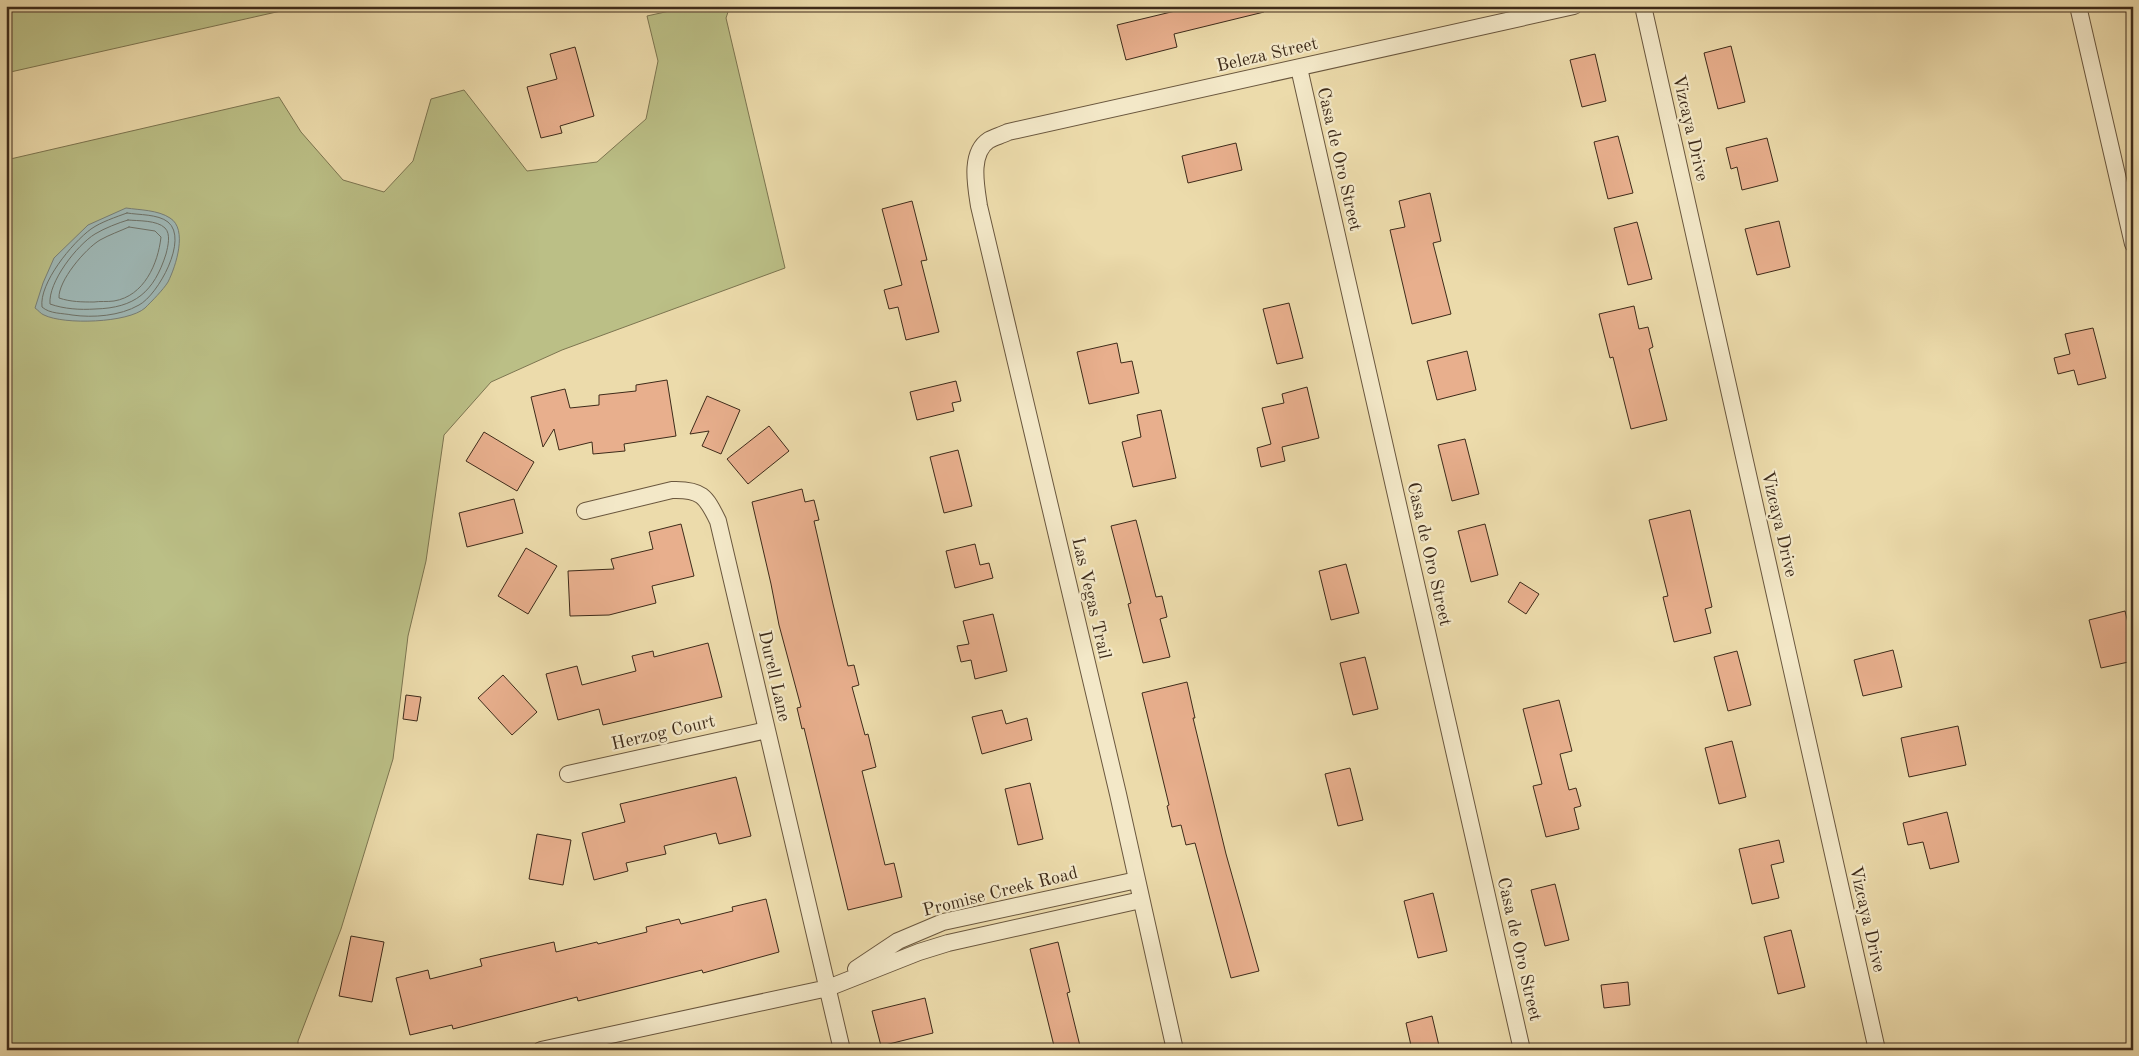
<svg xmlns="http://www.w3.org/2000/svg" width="2139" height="1056" font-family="'Old Standard TT',serif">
	<rect width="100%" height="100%" fill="#ecdbab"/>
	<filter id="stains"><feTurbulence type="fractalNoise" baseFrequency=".004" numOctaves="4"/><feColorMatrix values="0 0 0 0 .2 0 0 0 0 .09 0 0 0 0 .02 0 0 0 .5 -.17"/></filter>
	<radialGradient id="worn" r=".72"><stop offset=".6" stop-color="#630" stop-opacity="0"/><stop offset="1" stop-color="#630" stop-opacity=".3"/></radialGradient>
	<path fill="#bbbf86" stroke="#7c7550" d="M6,6H303L6,73Z
		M692,6H730L726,18L785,268L562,350L491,382L444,435L426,561L408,636L393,759L341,929L298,1041V1050H6V160L279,97L301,132L343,180L384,192L413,161L431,99L464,90L527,171L597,162L646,119L658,61L647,16Z"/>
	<path fill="#9fb8b6" stroke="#788078" d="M126,208C140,210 158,210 170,218C188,229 176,266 168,282C163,290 152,301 145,308C128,323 64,325 44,315C41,314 38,310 35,308L43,283L54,258L88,225Z"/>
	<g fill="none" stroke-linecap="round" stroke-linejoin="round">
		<path stroke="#6e7268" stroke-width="1" d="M127,213C139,215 158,214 168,222C189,239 158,295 139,305C120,316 93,318 72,315C62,313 50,314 42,307C39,283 72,243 91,229C101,222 116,217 127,213Z
			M128,220C138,221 157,220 165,228C171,234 168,246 166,254C154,292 135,308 95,309C80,310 64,309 50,304C48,282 77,245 95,234C105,228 118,223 128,220Z
			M129,227L155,231L161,237C158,264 144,296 114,301C107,302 100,301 94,302C82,302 71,302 59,298C58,281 85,249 100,240C109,235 120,231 129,227Z"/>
	</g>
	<path fill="#e8af8d" stroke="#3e2b1a" d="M1196,6H1263L1264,12L1174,34L1177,47L1126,60L1117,25Z
		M1731,46L1745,102L1718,109L1704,53Z
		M575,47L594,116L560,126L562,133L541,138L527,87L557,79L550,54Z
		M1595,54L1606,101L1582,107L1570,60Z
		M1618,136L1633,193L1608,199L1594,142Z
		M1767,138L1778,181L1742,190L1737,167L1731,169L1726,148Z
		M1236,143L1242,170L1188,183L1182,156Z
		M1430,193L1441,241L1433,243L1451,314L1412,324L1390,230L1405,227L1399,201Z
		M912,201L927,260L921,261L939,332L906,340L898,307L889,309L884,290L902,285L882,209Z
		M1779,221L1790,267L1757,275L1745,229Z
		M1637,222L1652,279L1628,285L1614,228Z
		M1289,303L1303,358L1277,364L1263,309Z
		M1634,306L1639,329L1648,327L1653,347L1649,349L1667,420L1631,429L1613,357L1610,358L1599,314Z
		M2093,328L2106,378L2078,385L2074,370L2058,374L2054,358L2070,354L2065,334Z
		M1117,343L1121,363L1132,361L1139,393L1089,404L1077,352Z
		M1467,351L1476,390L1437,400L1427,361Z
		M667,380L676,436L624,444L625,451L593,454L592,442L559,450L554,429L543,447L531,397L565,389L570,408L599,405V395L636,391V385Z
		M956,381L961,401L952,403L954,411L917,420L910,392Z
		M1307,387L1319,438L1282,447L1285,461L1261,467L1257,448L1271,444L1262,408L1284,403L1282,394Z
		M707,396L740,410L721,454L702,446L709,431L690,434Z
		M1161,410L1176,478L1133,487L1122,442L1141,437L1137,415Z
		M769,426L789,451L748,484L727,459Z
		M484,432L534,462L517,491L466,461Z
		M1465,439L1479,494L1452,501L1438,445Z
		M958,450L972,506L944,513L930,457Z
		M802,489L805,502L814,500L819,520L814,521L833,604L848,666L854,665L859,685L852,687L865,735L868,734L876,767L862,771L885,865L894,863L902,897L848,910L804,728L802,729L797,708L801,707L779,625L771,584L752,502Z
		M514,499L523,533L467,547L459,513Z
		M1690,510L1712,607L1705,609L1711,633L1674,642L1663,597L1668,596L1649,520Z
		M1136,520L1156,597L1162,596L1167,617L1160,619L1170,657L1143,663L1128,604L1131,603L1111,526Z
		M681,524L694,576L652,586L656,603L609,615L570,616L568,571L614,569L611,559L653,549L649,532Z
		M1485,524L1498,575L1471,582L1458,531Z
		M975,544L980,565L989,563L993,578L955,588L946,551Z
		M526,548L557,566L528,614L498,596Z
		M1346,564L1359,613L1331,620L1319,571Z
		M1520,582L1539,594L1526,614L1508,602Z
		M2125,611L2133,643V661L2101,668L2089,620Z
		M993,614L1007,671L975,679L971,660L961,662L957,646L969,644L963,621Z
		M708,643L722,697L603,725L599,709L558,720L546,674L577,666L582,685L636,671L632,656L653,651L654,657Z
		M1893,650L1902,687L1863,696L1854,660Z
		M1737,651L1751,705L1728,711L1714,657Z
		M1365,657L1378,709L1353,715L1340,663Z
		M503,675L537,712L512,735L478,698Z
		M1187,682L1195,718H1193L1226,854L1259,971L1231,978L1195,843L1186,845L1181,825L1172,827L1167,806L1169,805L1142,693Z
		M406,695L421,697L417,721L403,719Z
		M1559,700L1572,751L1560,754L1569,790L1576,788L1581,806L1574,808L1579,829L1546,837L1533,786L1542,784L1523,709Z
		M1002,710L1006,724L1027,718L1032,740L982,754L972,717Z
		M1958,726L1966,765L1909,777L1901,738Z
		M1732,741L1746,797L1719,804L1705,748Z
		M1350,768L1363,820L1338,826L1325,774Z
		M736,777L751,836L719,844L716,833L664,846L666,854L626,863L628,871L594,880L582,833L625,822L620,804Z
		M1030,783L1043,839L1018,845L1005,789Z
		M1947,812L1959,862L1930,869L1923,842L1908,845L1903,823Z
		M537,834L571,840L563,885L529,879Z
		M1779,840L1784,862L1771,865L1779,898L1752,904L1739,849Z
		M1555,884L1569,940L1545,946L1531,890Z
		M1433,893L1447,951L1418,958L1404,901Z
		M766,899L779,952L703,973L702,970L578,1001L577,997L453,1029L452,1025L410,1035L396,978L428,970L430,979L482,966L480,959L554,942L556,952L597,942L598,944L647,932L646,927L679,919L681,924L733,911L732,907Z
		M1791,930L1805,987L1778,994L1764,937Z
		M351,936L384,942L372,1002L339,996Z
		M1058,942L1070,992L1067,993L1081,1050H1055L1030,949Z
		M1628,982L1630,1005L1604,1008L1601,985Z
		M925,998L933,1033L881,1046L872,1011Z
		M1432,1016L1440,1050H1412L1406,1023Z"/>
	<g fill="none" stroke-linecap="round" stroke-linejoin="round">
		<defs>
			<path id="minor" d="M1643,6L1877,1050
				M2078,6L2133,244
				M1299,68L1522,1050
				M585,511L672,490C701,489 706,496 718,521L842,1050
				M568,774L767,730
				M856,969L898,941L943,922L1137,880
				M541,1050L828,988L919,952L948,943L1141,900
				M1175,1050L1118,794L979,206C976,186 969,153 989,140C995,137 1002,135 1008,132L1574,6"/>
		</defs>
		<use href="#minor" stroke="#6a573e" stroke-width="18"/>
		<use href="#minor" stroke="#f3e8c8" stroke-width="16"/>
	</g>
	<g text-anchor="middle" stroke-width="4.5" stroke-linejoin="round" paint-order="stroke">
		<g font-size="18" fill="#3e2b1a" stroke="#f3e8c8">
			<text transform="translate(1267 54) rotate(-13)" y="6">Beleza Street</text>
			<text transform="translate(1691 128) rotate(77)" y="6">Vizcaya Drive</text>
			<text transform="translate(1340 159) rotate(77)" y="6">Casa de Oro Street</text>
			<text transform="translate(1780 524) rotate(77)" y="6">Vizcaya Drive</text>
			<text transform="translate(1430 554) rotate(77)" y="6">Casa de Oro Street</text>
			<text transform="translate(1092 598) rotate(77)" y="6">Las Vegas Trail</text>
			<text transform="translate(775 676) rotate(77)" y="6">Durell Lane</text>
			<text transform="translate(663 732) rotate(-13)" y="6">Herzog Court</text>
			<text transform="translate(1000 891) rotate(-14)" y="6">Promise Creek Road</text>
			<text transform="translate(1868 919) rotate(77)" y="6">Vizcaya Drive</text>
			<text transform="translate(1520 949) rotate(77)" y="6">Casa de Oro Street</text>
		</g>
	</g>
	<rect width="2139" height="1056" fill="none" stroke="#ecdbab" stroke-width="25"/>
	<rect x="8" y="8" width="2124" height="1041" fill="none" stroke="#3e2b1a" stroke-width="2.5"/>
	<rect x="12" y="12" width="2114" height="1031" fill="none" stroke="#3e2b1a"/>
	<rect width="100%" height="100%" filter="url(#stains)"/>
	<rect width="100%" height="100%" fill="url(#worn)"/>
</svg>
